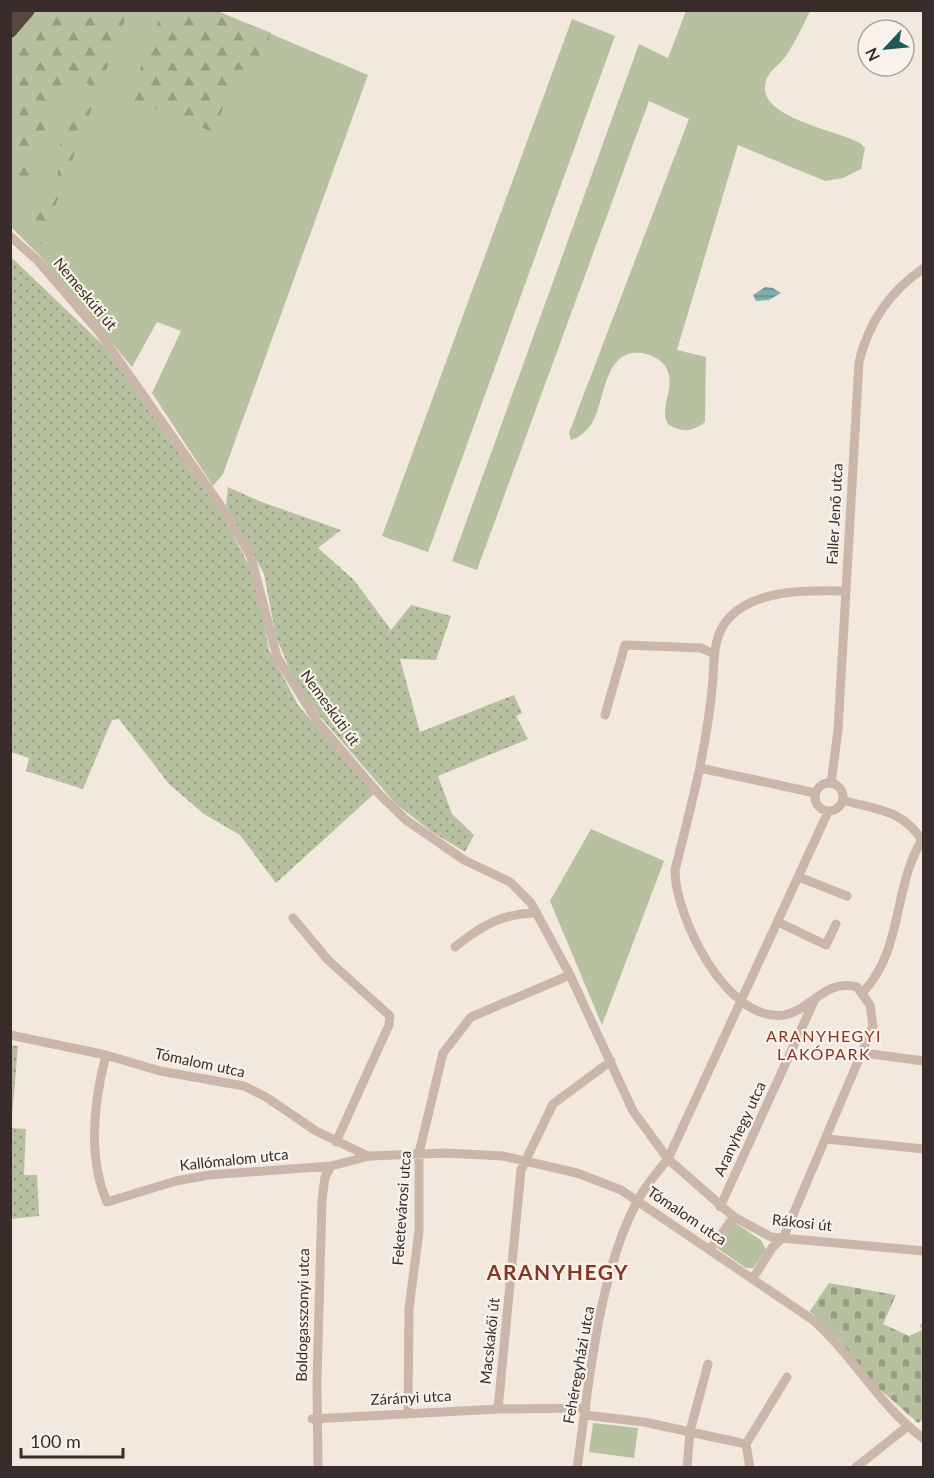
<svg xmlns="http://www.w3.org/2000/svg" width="934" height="1478" font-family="Lato,sans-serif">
	<defs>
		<pattern id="forest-firs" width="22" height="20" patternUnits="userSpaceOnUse" patternTransform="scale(1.5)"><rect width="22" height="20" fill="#b7c19f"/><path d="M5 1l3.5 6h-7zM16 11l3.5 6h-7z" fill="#969d82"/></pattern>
		<pattern id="cemetery-stones" width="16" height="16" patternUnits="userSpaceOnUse" patternTransform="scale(1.5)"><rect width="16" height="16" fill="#b7c19f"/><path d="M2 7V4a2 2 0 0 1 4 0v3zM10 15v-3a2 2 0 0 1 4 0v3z" fill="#969d82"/></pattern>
		<pattern id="garden-dots" width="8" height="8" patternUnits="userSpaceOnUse" patternTransform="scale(1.5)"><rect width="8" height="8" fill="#b7c19f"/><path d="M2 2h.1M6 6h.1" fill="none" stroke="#969d82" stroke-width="1.8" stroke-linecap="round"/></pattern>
		<pattern id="water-rules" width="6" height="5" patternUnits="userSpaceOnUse" patternTransform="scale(1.5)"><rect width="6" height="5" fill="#7eaeae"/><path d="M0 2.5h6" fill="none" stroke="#688e8e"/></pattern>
	</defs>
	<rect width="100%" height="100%" fill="#f2e8de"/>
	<path fill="#b7c19f" d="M11,11H217L368,75L223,474L213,486L152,393L181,331L157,322L132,367L41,257L11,227Z
		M686,11H810C803,26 795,42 786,56C780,65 769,70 766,81C754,118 839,130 860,143L865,148L861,169L843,178L825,181L738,145L677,350L706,357L705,422C692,432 682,433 668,424C658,407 678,385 665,366C660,359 650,354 641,353C603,348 605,404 592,423C587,431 579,438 571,440L569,433L689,119L649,101L477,570L452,561L639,44L668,58Z
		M572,19L615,36L428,552L382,536Z
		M591,829L664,861L602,1025L550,901Z
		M735,1223L761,1240L766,1250L753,1268H746L717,1248Z
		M593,1423L638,1428L634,1458L589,1452Z"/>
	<path fill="url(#forest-firs)" d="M163,10L217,11L271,33L255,74L239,69L213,132L129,98Z
		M55,11H128L41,244L28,231L58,174V166L52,161L89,84L68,75L13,216L10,213L11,57Z"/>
	<path fill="url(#cemetery-stones)" d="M829,1283L896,1295L883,1324L909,1336L922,1330L920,1325L923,1323V1419L918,1423L874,1384L838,1338L810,1311Z"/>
	<path fill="url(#garden-dots)" d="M10,256L103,345L220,512L255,576L269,650L298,705L374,794L276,883L240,835L204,814L169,784L119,719L112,720L83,789L26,771L29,758L11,752Z
		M228,487L259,501L341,530L318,548L354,580L391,630L411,605L451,616L436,660L400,659L420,732L514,695L522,713L516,716L528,739L438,776L452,814L474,835L465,852L432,832L396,804L319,715L291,672L276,637L264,574L226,506Z
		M10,1045L18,1046L11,1128L26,1129L24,1175H37L39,1216L11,1219Z"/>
	<path fill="url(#water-rules)" d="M765,287L773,288L781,293L769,300L756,301L753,295Z"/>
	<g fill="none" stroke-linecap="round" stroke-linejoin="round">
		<path stroke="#cab7aa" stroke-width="9" d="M10,236L38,261L99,332L219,503L251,557L277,657L319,724L378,793L406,820L464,860L510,882L531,903L570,975L633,1111L668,1159L734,1217L771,1237L924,1251
			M605,715L625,645L701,648L714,654
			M700,768L815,793
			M815 797a14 14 0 1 1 28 0a14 14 0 1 1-28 0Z
			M831,783L838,730L859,362C868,323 891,290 924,268
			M843,800C878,811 902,808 924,843
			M799,877L847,896
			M293,918L328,960L390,1016L389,1025L336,1142
			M778,922L826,945L836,924
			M455,947C481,926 502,913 537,913
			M863,992C903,951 893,886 922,840
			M10,1035L106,1055L160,1071L244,1086L266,1097L316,1131L368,1156
			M863,1053L924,1061
			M106,1055C94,1101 87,1156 107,1202L176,1181L209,1175L331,1166L370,1156L446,1153L503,1156L577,1173L621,1190L813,1320C854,1356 879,1406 924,1439
			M827,1139L924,1149
			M720,1207L815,999
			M710,1249L734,1217
			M753,1278L772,1248L784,1236L873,1026L870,1005L857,987C825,978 812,1010 784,1015C727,1023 675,917 675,870C691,807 708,744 713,678C714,658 714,633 729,618C756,589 808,590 845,591
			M498,1409L521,1170L553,1104L611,1061
			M408,1414L409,1309L419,1231V1153L443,1053L471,1017L570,975
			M585,1415L644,1422L746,1444
			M312,1419L498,1409L586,1408
			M318,1468L317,1382L322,1200L325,1177L331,1166
			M577,1468C589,1385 598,1273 638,1200C646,1185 657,1172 668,1159L828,812
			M687,1468L690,1431L708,1364
			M750,1468L746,1444L787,1377
			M855,1468L908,1426"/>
		<path stroke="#584741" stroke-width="14" d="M10,15L14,10
			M10,31L28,10"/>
	</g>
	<g text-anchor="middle" stroke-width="4.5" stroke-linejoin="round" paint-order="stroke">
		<g font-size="15" fill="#382d2a" stroke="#f9f2eb">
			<text transform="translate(85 294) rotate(50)" y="5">Nemeskúti út</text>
			<text transform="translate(835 514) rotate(-87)" y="5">Faller Jenő utca</text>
			<text transform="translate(330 708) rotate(54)" y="5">Nemeskúti út</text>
			<text transform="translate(200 1063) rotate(12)" y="5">Tómalom utca</text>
			<text transform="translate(740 1129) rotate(-65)" y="5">Aranyhegy utca</text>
			<text transform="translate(234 1160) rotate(-6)" y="5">Kallómalom utca</text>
			<text transform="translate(402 1208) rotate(-86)" y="5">Feketevárosi utca</text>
			<text transform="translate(687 1216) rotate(34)" y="5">Tómalom utca</text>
			<text transform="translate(802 1223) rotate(6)" y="5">Rákosi út</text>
			<text transform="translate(303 1315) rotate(-89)" y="5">Boldogasszonyi utca</text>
			<text transform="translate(490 1341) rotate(-84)" y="5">Macskakői út</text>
			<text transform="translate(579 1365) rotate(-80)" y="5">Fehéregyházi utca</text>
			<text transform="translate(411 1398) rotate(-3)" y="5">Zárányi utca</text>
		</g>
		<g font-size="16" letter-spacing="1.5" fill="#843725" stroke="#f9f2eb">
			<text x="824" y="1042">ARANYHEGYI<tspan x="824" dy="18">LAKÓPARK</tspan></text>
		</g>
		<g font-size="21" font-weight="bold" letter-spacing="1.5" fill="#843725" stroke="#f9f2eb">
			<text x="558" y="1280">ARANYHEGY</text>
		</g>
	</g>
	<rect width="934" height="1478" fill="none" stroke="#382d2a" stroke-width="24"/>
	<g transform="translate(886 48) rotate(244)"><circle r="28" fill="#f9f2eb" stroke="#aca39e" stroke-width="1.5"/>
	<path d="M0-4.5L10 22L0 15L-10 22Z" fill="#205758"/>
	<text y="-9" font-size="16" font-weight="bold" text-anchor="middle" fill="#382d2a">N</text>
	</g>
	<path d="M21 1448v9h102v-9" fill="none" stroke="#382d2a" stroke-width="3"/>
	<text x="30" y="1448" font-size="18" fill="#382d2a" stroke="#f9f2eb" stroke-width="4.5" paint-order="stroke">100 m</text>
</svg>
